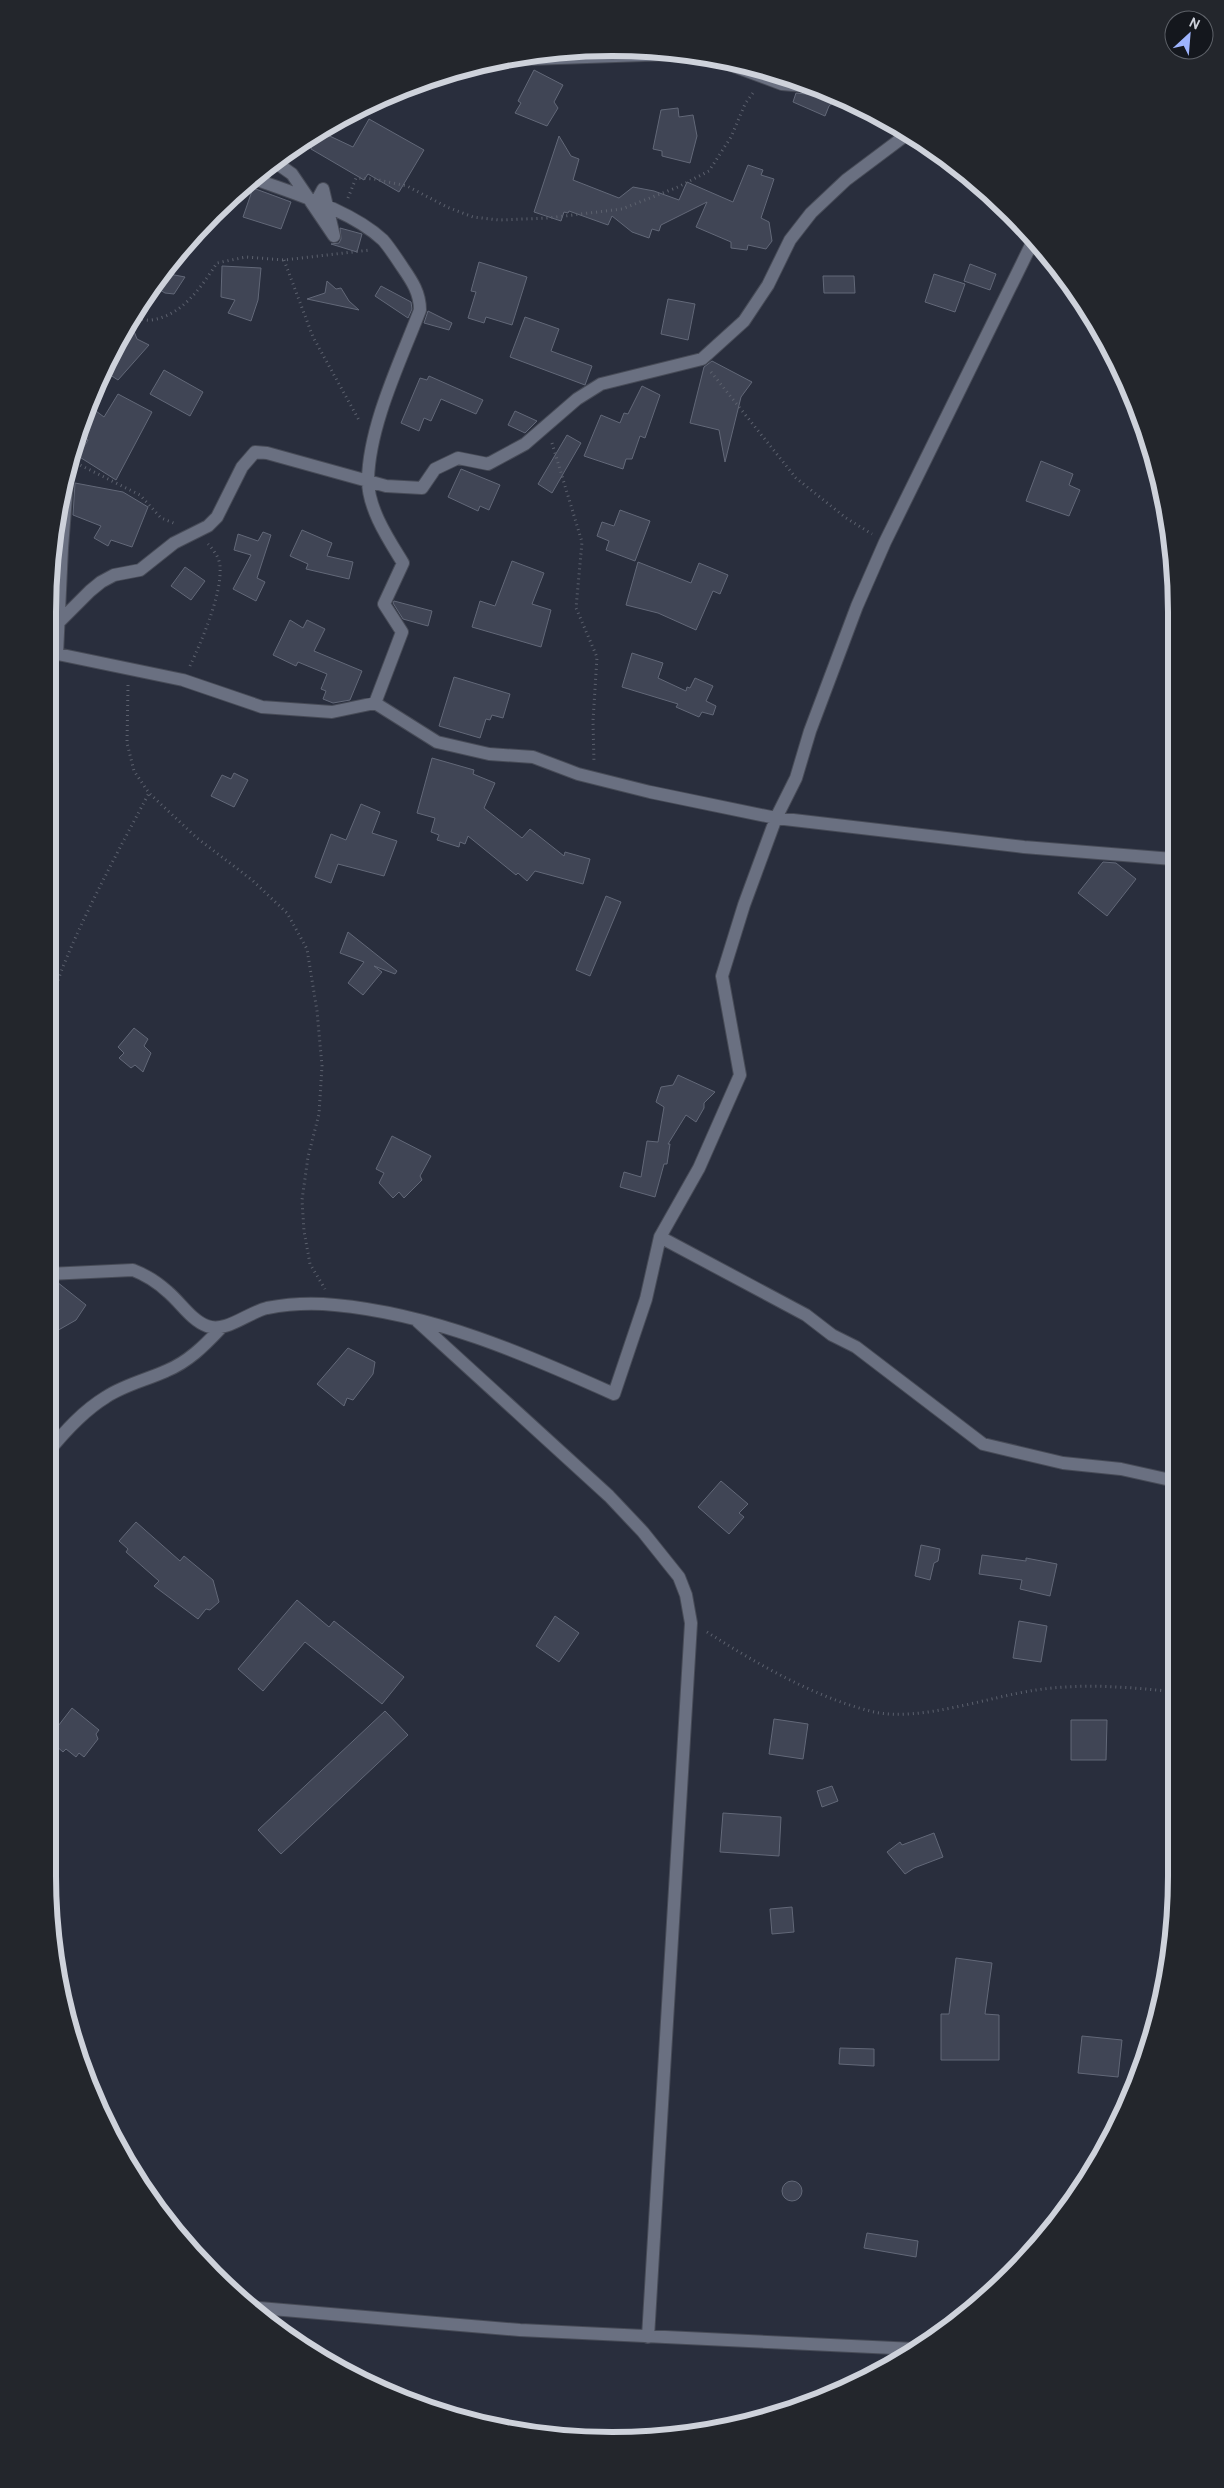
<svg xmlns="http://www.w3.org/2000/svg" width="1224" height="2488" font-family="Overpass,sans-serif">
	<rect width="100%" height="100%" fill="#292e3d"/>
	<path fill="#404555" stroke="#626878" d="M534,70L563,85L554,102L558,108L547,126L515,113L521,103L518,101Z
		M824,89L840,97L829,106L825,116L793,102L796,93L816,95Z
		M678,108L679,117L693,115L697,136L690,163L662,156V151L653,149L661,110Z
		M369,119L424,150L399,192L368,174L364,180L311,149L313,135L319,131L353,147Z
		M559,136L571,156L579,159L573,180L619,198L633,187L654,191L679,200L687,182L733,202L748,165L763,170L761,175L774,179L761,218L769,222L772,241L766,249L748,245L747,250L731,248V242L696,227L707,202L661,225L659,231L652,229L649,238L632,232L612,216L608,225L569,211L568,213L564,212L561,221L534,212Z
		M253,188L291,202L281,229L243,217Z
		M340,228L362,234L357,252L331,244L339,243L341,239Z
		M479,262L527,277L512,325L486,317L484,323L468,318L476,292L471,291Z
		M970,264L996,274L990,290L964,281Z
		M222,266L261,268L258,300L251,321L228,313L235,300L221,297Z
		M164,273L185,277L174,294L165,293L153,286Z
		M934,274L965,284L955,312L925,302Z
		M823,276H854L855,293H824Z
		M327,281L336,289L341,288L349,301L359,310L307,299L325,293Z
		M381,286L411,302L412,309L408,318L375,296Z
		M668,299L695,304L688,340L661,334Z
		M428,311L452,323L449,330L424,323Z
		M525,317L559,329L551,351L592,366L585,385L510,357Z
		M130,321L137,339L149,345L118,380L104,371Z
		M712,361L752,382L741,397L725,462L719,430L690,423L704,367Z
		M164,370L203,392L190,416L150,394Z
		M429,376L483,400L476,414L441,399L431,421L424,418L419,431L401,423L420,378L427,380Z
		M642,386L660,395L645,438L640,436L632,459H626L623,469L584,456L601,415L620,423L624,413L628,414Z
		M118,394L152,412L116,480L78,456L88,440L79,434L88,405L104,417Z
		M515,411L537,421L525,433L508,425Z
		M567,435L581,443L552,493L538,484Z
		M1041,461L1073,474L1069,485L1080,490L1069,516L1026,501Z
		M461,469L500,485L489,510L480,506L478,511L448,497Z
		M75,483L123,492L148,507L132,547L111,540L108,546L94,538L101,526L73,515Z
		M620,510L650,521L635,561L606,550L609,541L597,536L602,522L614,526Z
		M302,530L332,543L327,556L353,562L349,579L306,569L308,564L290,556Z
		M263,532L271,535L257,578L265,582L256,601L233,589L251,555L234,550L238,534L258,541Z
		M512,561L544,573L532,604L551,610L541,647L472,627L480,601L495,606Z
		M638,562L691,583L699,563L728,575L720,594L713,591L696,630L658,613L626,605Z
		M185,567L205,581L191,600L171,586Z
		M394,601L432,611L428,626L403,619L393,603Z
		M290,620L303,628L307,620L325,629L314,651L362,671L350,700L333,703L323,699L326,691L321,689L327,674L298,662L296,666L273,655Z
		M632,653L663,663L658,678L686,691L687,687L690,688L695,678L713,686L706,701L716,706L713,715L702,712L699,717L676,707L678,704L622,687Z
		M454,677L510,694L503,718L492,715L490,720L486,719L480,738L439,726Z
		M432,758L474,770L473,774L495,783L484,808L522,838L530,829L564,856L565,852L590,859L583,884L535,871L527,881L518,873L516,875L468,836L465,844L460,842L459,847L437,840L439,835L431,832L435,818L417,813Z
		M234,773L248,780L234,807L211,796L222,775L231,779Z
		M361,804L380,812L372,833L397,841L384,876L338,864L331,883L315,877L331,834L346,840Z
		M1103,862L1116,863L1136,879L1107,916L1078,893Z
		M606,896L621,902L590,976L576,970Z
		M348,932L397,971L395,974L374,966L382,972L363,995L348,983L364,962L340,953Z
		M134,1028L148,1039L144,1046L151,1053L143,1072L135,1065L131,1068L119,1058L124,1053L118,1047Z
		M678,1075L715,1092L704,1103V1108L696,1122L686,1115L668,1144H670L667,1164H664L655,1197L620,1187L624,1172L641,1177L647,1141L658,1142L664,1107L656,1102L661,1087L673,1085Z
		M392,1136L431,1156L420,1176L422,1180L404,1198L399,1192L393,1198L379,1183L384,1173L376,1169Z
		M48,1282H57L86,1305L76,1320L55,1332L48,1326Z
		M348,1348L375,1362L373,1374L353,1400L347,1398L344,1406L317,1384Z
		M721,1481L748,1504L739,1513L744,1517L729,1534L698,1507Z
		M136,1522L180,1561L184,1556L213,1580L219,1602L210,1610L206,1609L198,1619L154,1586L159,1581L126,1552L128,1549L119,1541Z
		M921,1545L940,1549L938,1561L934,1563L930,1580L915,1576Z
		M982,1555L1026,1561V1558L1057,1564L1050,1596L1020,1589L1022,1580L979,1574Z
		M297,1600L329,1627L334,1621L404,1677L382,1704L305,1642L263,1691L238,1669Z
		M555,1616L579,1633L559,1662L536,1646Z
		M1019,1621L1047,1626L1041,1662L1013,1658Z
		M72,1708L99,1730L96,1734L98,1739L84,1757L79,1753L76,1757L66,1749L63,1752L48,1739Z
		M385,1711L408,1735L281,1854L258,1830Z
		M774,1719L808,1724L803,1759L769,1754Z
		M1071,1720H1107L1106,1760H1071Z
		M832,1786L838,1801L822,1807L817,1791Z
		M723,1813L781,1817L779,1856L720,1852Z
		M934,1833L943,1857L914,1868L905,1874L887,1852L900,1842L902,1845Z
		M792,1907L794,1932L772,1934L770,1909Z
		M956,1958L992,1963L985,2014L999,2015V2060H941V2014H949Z
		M1082,2036L1122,2040L1118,2077L1078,2073Z
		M840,2048L874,2049V2066L839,2064Z
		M782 2191a10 10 0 1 1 20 0a10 10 0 1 1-20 0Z
		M867,2233L918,2241L916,2257L864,2248Z"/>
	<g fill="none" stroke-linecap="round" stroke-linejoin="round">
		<defs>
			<path id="minor" d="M709,57L782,84L816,87
				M497,60L673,54
				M275,162L292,174L334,236L323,189L316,202
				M255,179C295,194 351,210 383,240C390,248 397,259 403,268C412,281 420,293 420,310C401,360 369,425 368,480C368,509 389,540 403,563L384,604L402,632L375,703
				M60,621L90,591L101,582L114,575L140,570L174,543L208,526L217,517L242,467L255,452L267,453L386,486L422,488L435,469L458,458L488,464L525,444L577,399L601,384L702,359L744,321L768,285L790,240L811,213L846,180L906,135
				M48,652L183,680L262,707L332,712L375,703L437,742L489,754L533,757L578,774L650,792L776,818L1024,847L1173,859
				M57,654L62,548L67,484L66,478
				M660,1237L806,1315L832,1335L856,1347L983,1444L1063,1463L1121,1469L1175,1481
				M48,1274L133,1270C146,1275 157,1282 168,1292C180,1302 192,1321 207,1326C226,1333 247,1313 267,1308C288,1304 314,1303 335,1305C433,1314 525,1354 614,1394L646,1299L660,1237L699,1168L740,1075L722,976L744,905L776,818L796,778L810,731L857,606L885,542L1033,241
				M415,1319L609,1496L643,1532L679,1577L686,1595L691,1623L648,2337
				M48,1452C65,1431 83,1411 106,1397C124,1385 146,1380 166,1371C188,1362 204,1346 220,1329
				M249,2307L520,2330L915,2349"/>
		</defs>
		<use href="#minor" stroke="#474b57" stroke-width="14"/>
		<path stroke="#5c616e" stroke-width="3" stroke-dasharray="1 4" stroke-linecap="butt" d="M348,198L356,178L374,179L407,186L447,207L473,217L499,220L548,218L622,209L678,187L709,171L731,137L745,104L755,90
			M284,260L313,337L360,422
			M132,318C138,318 146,321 152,320C183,315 201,287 217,263L246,257L284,260L370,250
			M711,372L796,478L846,518L872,534
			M552,443L582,542L576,608L597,657L593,721L594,763
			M76,463L140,495L161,518L176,524
			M190,666C201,642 222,595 220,567C220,559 214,550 208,544
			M128,685L127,743L134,771L149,793L197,838L252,880L287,913L307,949L317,1011L322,1066L319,1114L308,1157L302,1200L304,1231L310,1264L325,1289
			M48,1018L51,1014C46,981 129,831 149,793
			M707,1632C757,1664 816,1698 874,1712C920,1722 988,1697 1036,1690C1083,1683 1129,1687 1176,1692"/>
		<use href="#minor" stroke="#6a7081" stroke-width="12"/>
	</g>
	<path d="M0 0H1224V2488H0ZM612 56H612A556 556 0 0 1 1168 612V1876A556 556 0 0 1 612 2432H612A556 556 0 0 1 56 1876V612A556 556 0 0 1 612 56Z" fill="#23262c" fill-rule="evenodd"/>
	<path fill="none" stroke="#ced2db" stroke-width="6" d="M612 56H612A556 556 0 0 1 1168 612V1876A556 556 0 0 1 612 2432H612A556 556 0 0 1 56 1876V612A556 556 0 0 1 612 56Z"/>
	<g transform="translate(1189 35) rotate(26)"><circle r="24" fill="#14171d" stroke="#5e6269"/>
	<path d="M0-4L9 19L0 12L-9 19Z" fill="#9eb4fd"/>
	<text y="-8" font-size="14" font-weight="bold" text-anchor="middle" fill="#ced2db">N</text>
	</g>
</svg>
